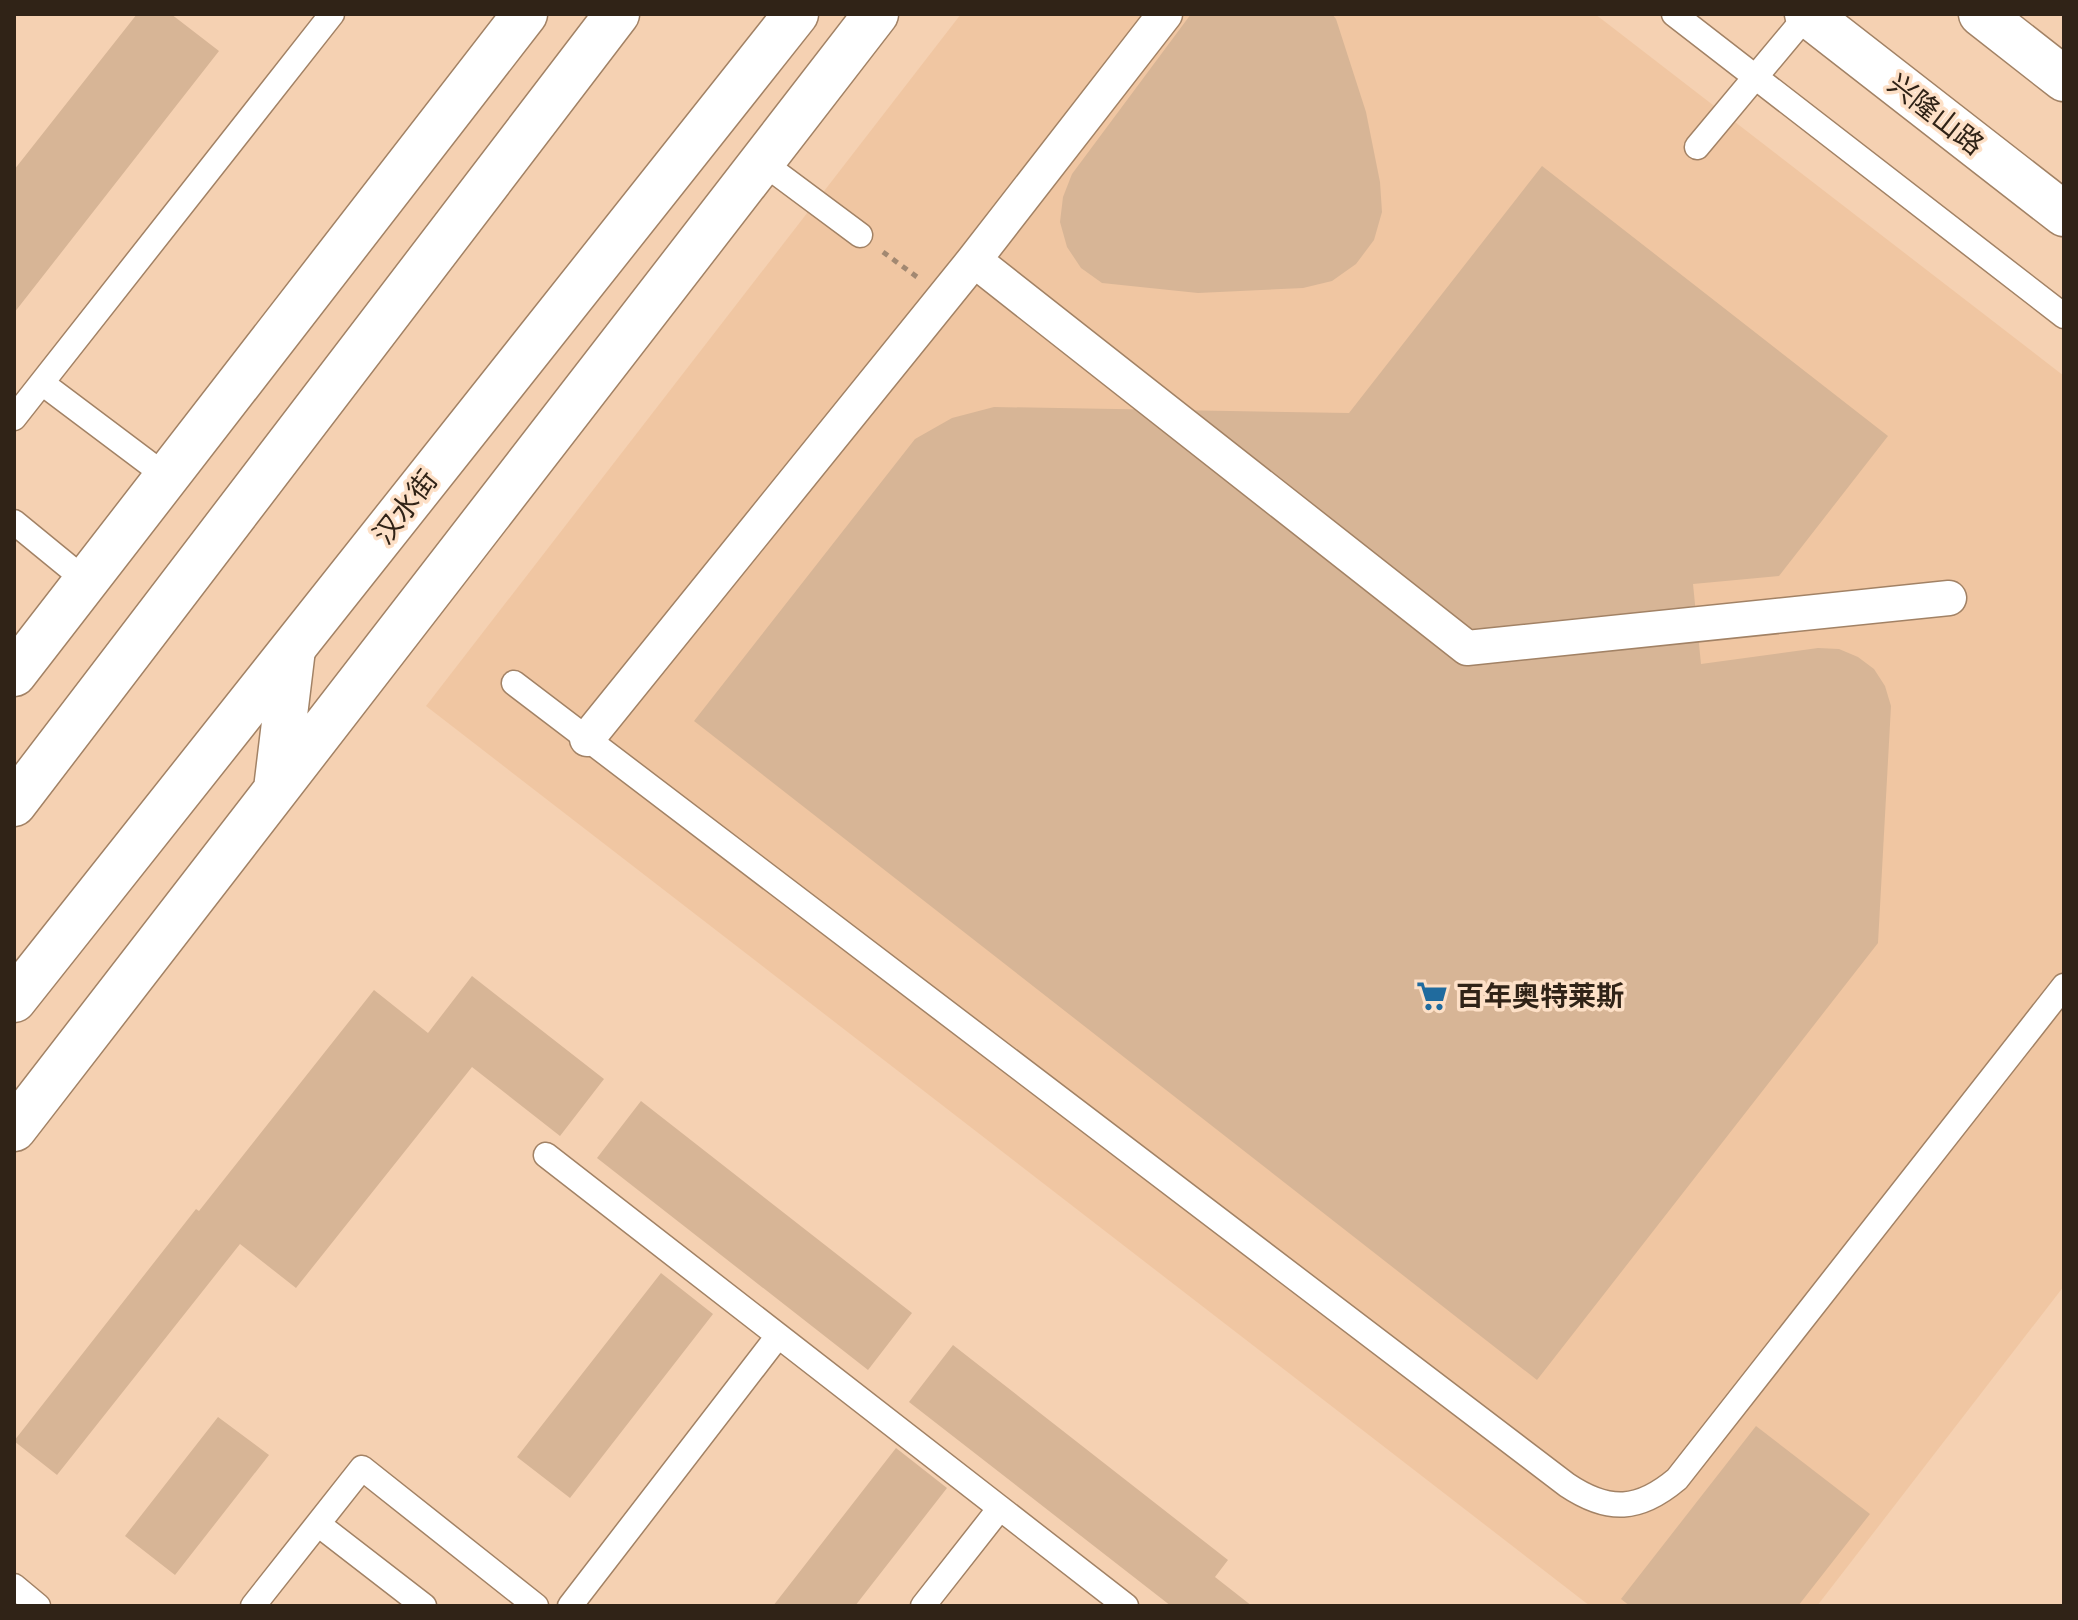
<svg xmlns="http://www.w3.org/2000/svg" width="2078" height="1620" font-family="'DejaVu Sans','Noto Sans SC',sans-serif">
	<rect width="100%" height="100%" fill="#f5d1b2"/>
	<path fill="#f0c6a2" d="M961,14H1595L2064,376V1286L1817,1606H1590L426,706Z"/>
	<path fill="#d7b596" d="M137,14H171L219,51L14,313V170Z
		M1191,14H1332L1336,19L1366,112L1380,182L1382,212L1374,240L1356,264L1332,281L1303,288L1198,293L1102,283L1081,268L1067,247L1060,222L1063,197L1072,174Z
		M1542,166L1888,436L1779,576L1693,584L1701,664L1818,648L1839,649L1858,657L1874,669L1885,686L1891,706L1878,943L1537,1380L694,721L915,439L952,418L994,407L1349,413Z
		M472,976L604,1079L560,1136L472,1067L296,1288L240,1244L57,1475L14,1441L196,1209L199,1211L374,990L428,1033Z
		M641,1101L912,1313L868,1370L597,1158Z
		M661,1273L713,1314L570,1498L517,1457Z
		M953,1345L1228,1560L1215,1577L1252,1606H1171L909,1402Z
		M218,1417L269,1455L175,1575L125,1536Z
		M1756,1426L1870,1514L1798,1606H1630L1621,1599Z
		M896,1448L947,1488L855,1606H773Z"/>
	<g fill="none" stroke-linecap="round" stroke-linejoin="round">
		<defs>
			<path id="service" d="M1674,14L2064,316
				M1697,147L1808,14
				M762,162L860,235
				M42,383L167,477
				M14,418L332,14
				M14,522L86,581
				M514,683L1567,1485C1609,1513 1639,1511 1677,1479L2064,986
				M546,1155L1126,1606
				M318,1524L424,1606
				M14,1586L38,1606
				M253,1606L362,1468L536,1606
				M570,1606L778,1336
				M923,1606L1000,1508"/>
			<path id="pedestrian" d="M974,260L1467,648L1949,598
				M587,739L974,260L1165,14"/>
			<path id="minor" d="M14,674L525,14
				M276,789L293,649
				M14,1129L876,14"/>
			<path id="tertiary" d="M1807,14L2064,214
				M1981,14L2064,79"/>
			<path id="secondary" d="M14,804L617,14
				M14,1000L796,14"/>
		</defs>
		<use href="#service" stroke="#a28265" stroke-width="27"/>
		<use href="#pedestrian" stroke="#a28265" stroke-width="37"/>
		<use href="#minor" stroke="#a28265" stroke-width="47"/>
		<use href="#tertiary" stroke="#a28265" stroke-width="47"/>
		<use href="#secondary" stroke="#a28265" stroke-width="47"/>
		<path stroke="#a28871" stroke-width="5" stroke-dasharray="6 6" stroke-linecap="butt" d="M883,252L917,277"/>
		<use href="#service" stroke="#fff" stroke-width="24"/>
		<use href="#pedestrian" stroke="#fff" stroke-width="34"/>
		<use href="#minor" stroke="#fff" stroke-width="44"/>
		<use href="#tertiary" stroke="#fff" stroke-width="44"/>
		<use href="#secondary" stroke="#fff" stroke-width="44"/>
	</g>
	<defs>
		<symbol id="supermarket-bare" viewBox="-9 -9 18 18"><path d="M-6-5.5h2.5l.6 2H6L4.5 2H-2.5L-4.4-4H-6ZM-1.5 3.2a1.3 1.3 0 1 0 .1 0ZM3 3.2a1.3 1.3 0 1 0 .1 0Z" fill="#206b9e" stroke="#fde0c7" stroke-width="2.5" paint-order="stroke"/></symbol>
	</defs>
	<g fill-rule="evenodd">
		<use href="#supermarket-bare" x="1410" y="974" width="44" height="44"/>
	</g>
	<g text-anchor="middle" stroke-width="7" stroke-linejoin="round" paint-order="stroke">
		<g font-size="28" fill="#302317" stroke="#fde0c7">
			<text transform="translate(1936 114) rotate(38)" y="10">兴隆山路</text>
			<text transform="translate(405 507) rotate(-52)" y="10">汉水街</text>
		</g>
		<g font-size="28" font-weight="bold" fill="#302317" stroke="#fde0c7" text-anchor="start">
			<text x="1456" y="1006">百年奥特莱斯</text>
		</g>
	</g>
	<rect width="2078" height="1620" fill="none" stroke="#302317" stroke-width="32"/>
</svg>
